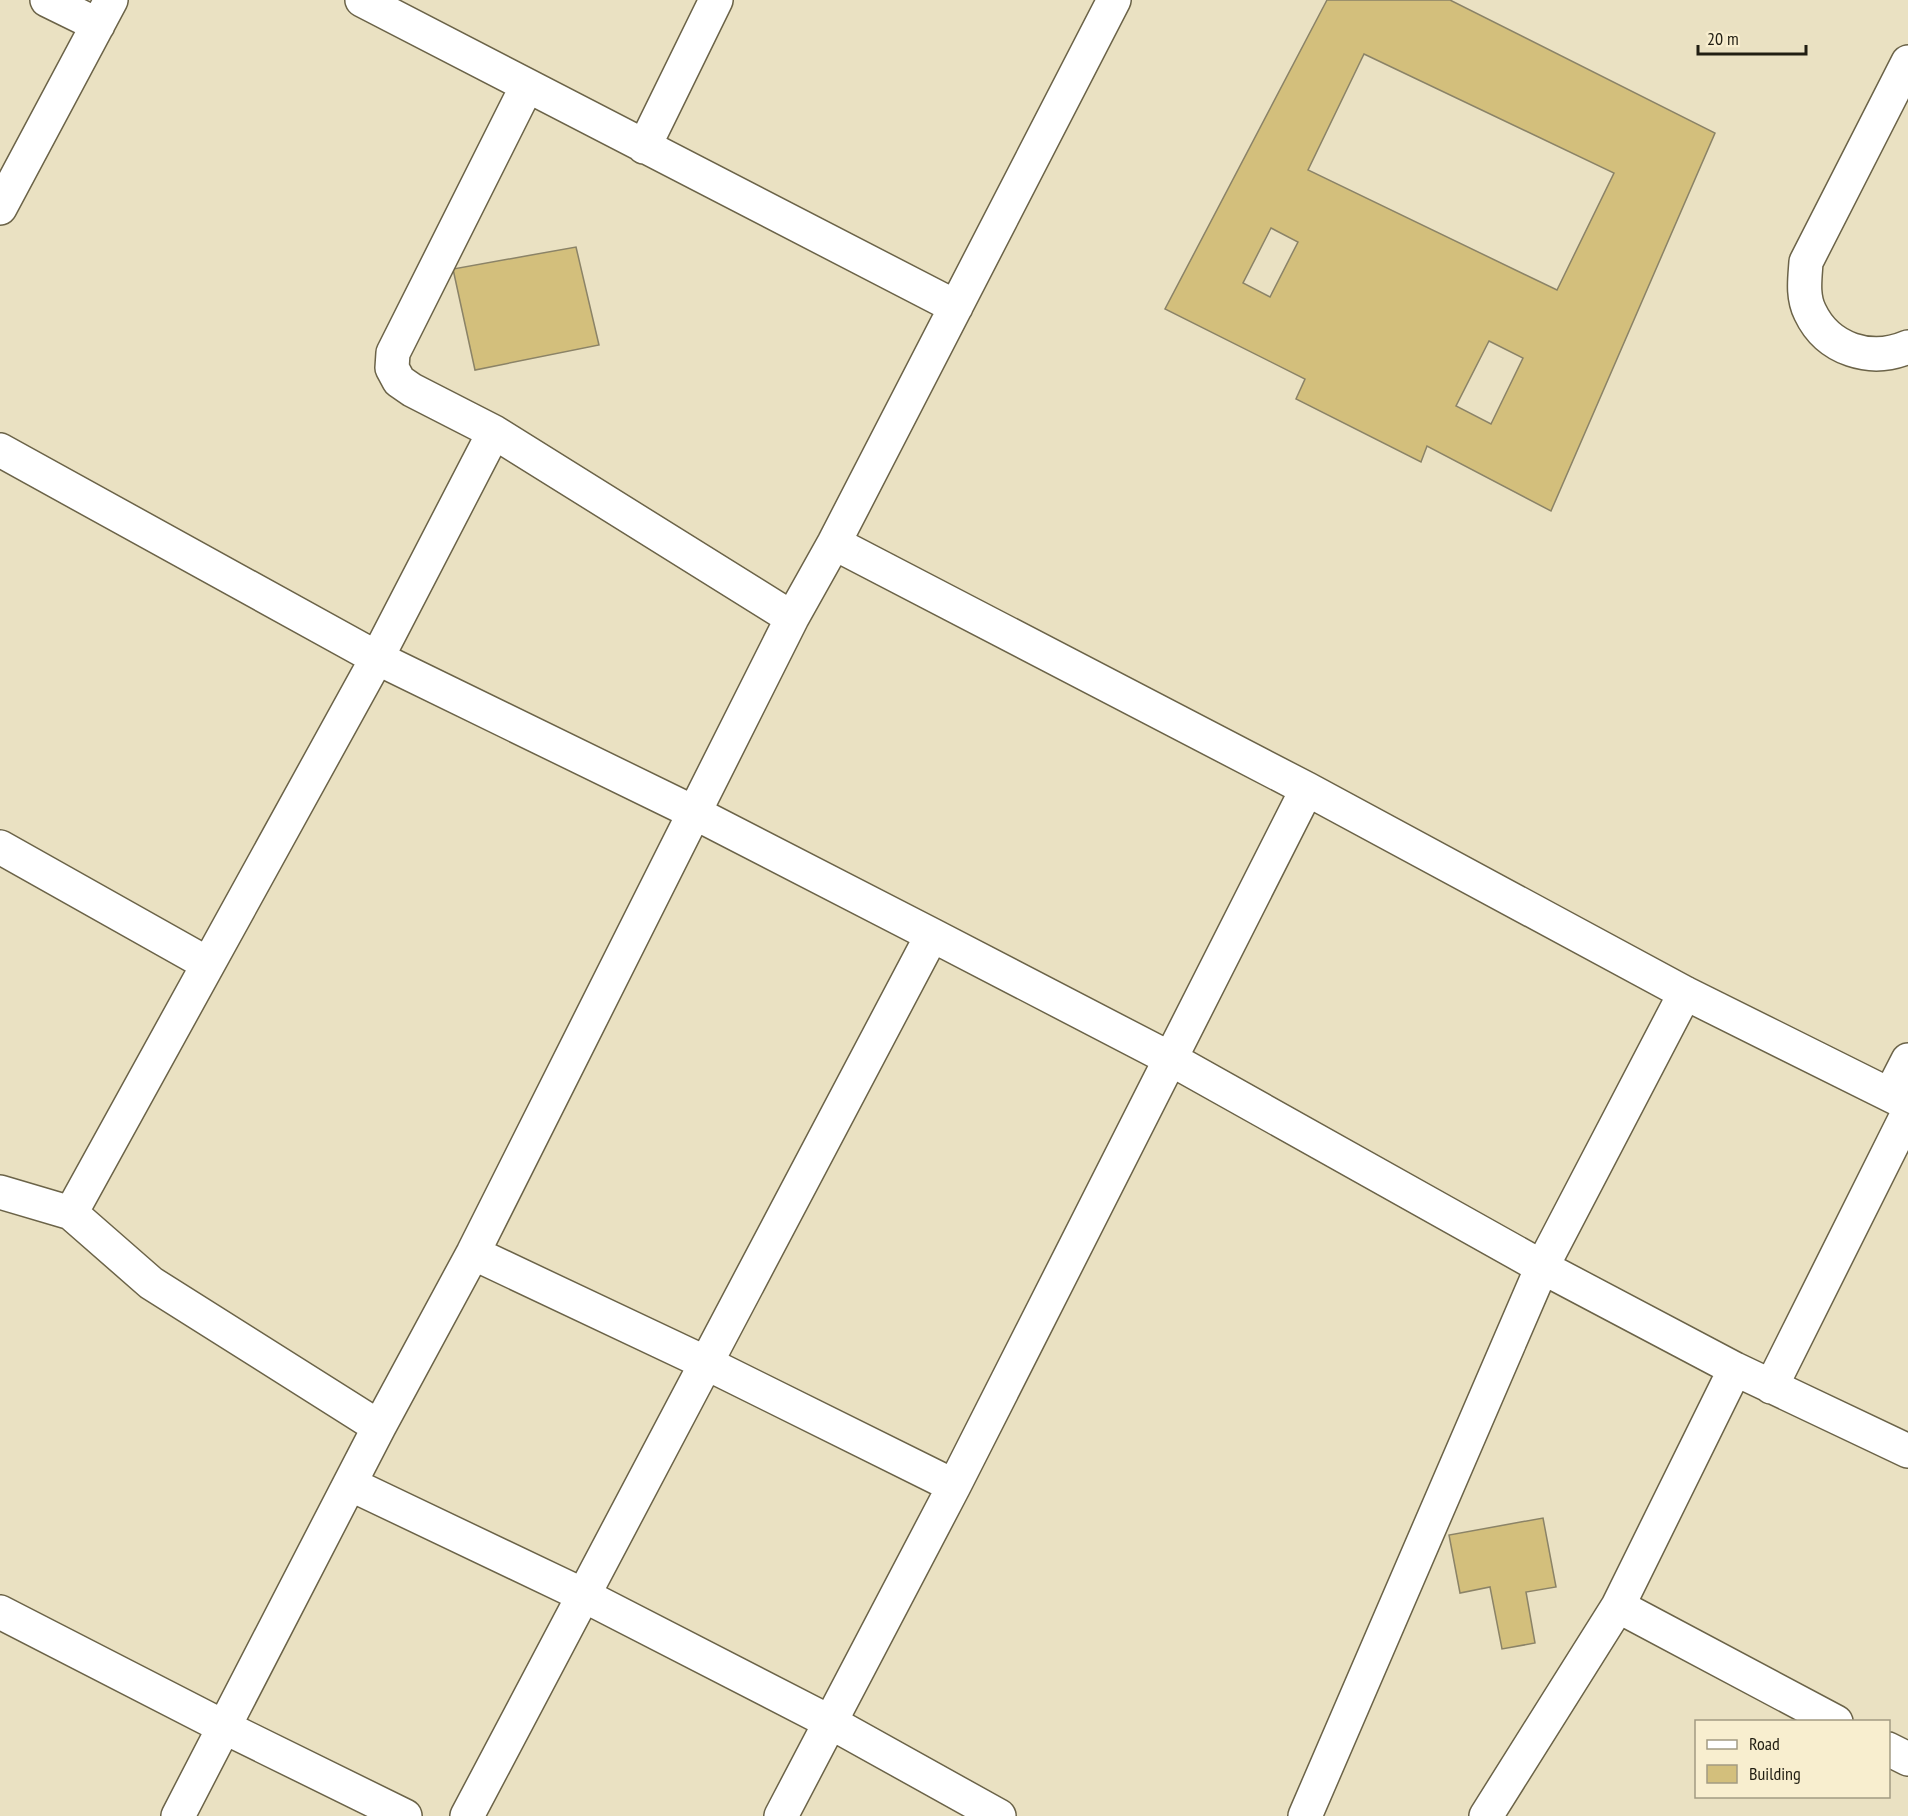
<svg xmlns="http://www.w3.org/2000/svg" width="1908" height="1816" font-family="'PT Sans Narrow',sans-serif">
	<rect width="100%" height="100%" fill="#eae1c2"/>
	<path fill="#d3bf7c" stroke="#8b8367" stroke-width="1.5" fill-rule="evenodd" d="M1327,0H1450L1715,133L1551,511L1427,446L1421,462L1296,399L1305,379L1165,309ZM1364,54L1614,173L1557,290L1308,170ZM1271,228L1298,242L1270,297L1243,283ZM1489,341L1523,358L1491,424L1456,406Z
		M576,247L599,345L475,370L453,269Z
		M1543,1518L1556,1587L1526,1592L1535,1643L1502,1649L1490,1587L1460,1593L1449,1535Z"/>
	<g fill="none" stroke-linecap="round" stroke-linejoin="round">
		<defs>
			<path id="minor" d="M47,0L98,25
				M362,0L956,307
				M1908,62L1806,262C1805,278 1802,296 1810,312C1828,350 1871,363 1908,347
				M527,86L393,353L392,368L399,381L412,390L494,432L792,618
				M644,147L716,0
				M0,208L111,0
				M0,450L377,658L695,813L932,935L1169,1058L1542,1267L1735,1369L1908,1451
				M834,543L1307,789L1685,993L1908,1104
				M0,847L208,964
				M1890,1095L1908,1060
				M0,1192L71,1213L151,1283L379,1427
				M71,1213L377,658L494,432
				M473,1253L706,1363L954,1486
				M1771,1387L1908,1113
				M350,1484L583,1595L830,1722L999,1816
				M1618,1606L1836,1722
				M0,1612L224,1727L405,1816
				M1888,1749L1908,1759
				M178,1816L379,1427L473,1253L792,618L834,543L1114,0
				M467,1816L932,935
				M781,1816L954,1486L1307,789
				M1305,1816L1542,1267L1685,993
				M1486,1816L1618,1606L1735,1369"/>
		</defs>
		<use href="#minor" stroke="#6b6348" stroke-width="36"/>
		<use href="#minor" stroke="#fff" stroke-width="33"/>
	</g>
	<rect x="1695" y="1720" width="195" height="78" fill="#f8eecf" stroke="#a29b83" stroke-width="1.5"/>
	<rect x="1707" y="1740" width="30" height="9" fill="#ffffff" stroke="#a29b83" stroke-width="1.5"/>
	<text x="1749" y="1750" font-size="18" fill="#211e12">Road</text>
	<rect x="1707" y="1765" width="30" height="18" fill="#d3bf7c" stroke="#a29b83" stroke-width="1.5"/>
	<text x="1749" y="1780" font-size="18" fill="#211e12">Building</text>
	<path d="M1698 45v9h108v-9" fill="none" stroke="#211e12" stroke-width="3"/>
	<text x="1707" y="45" font-size="18" fill="#211e12" stroke="#f8eecf" stroke-width="4.5" paint-order="stroke">20 m</text>
</svg>
